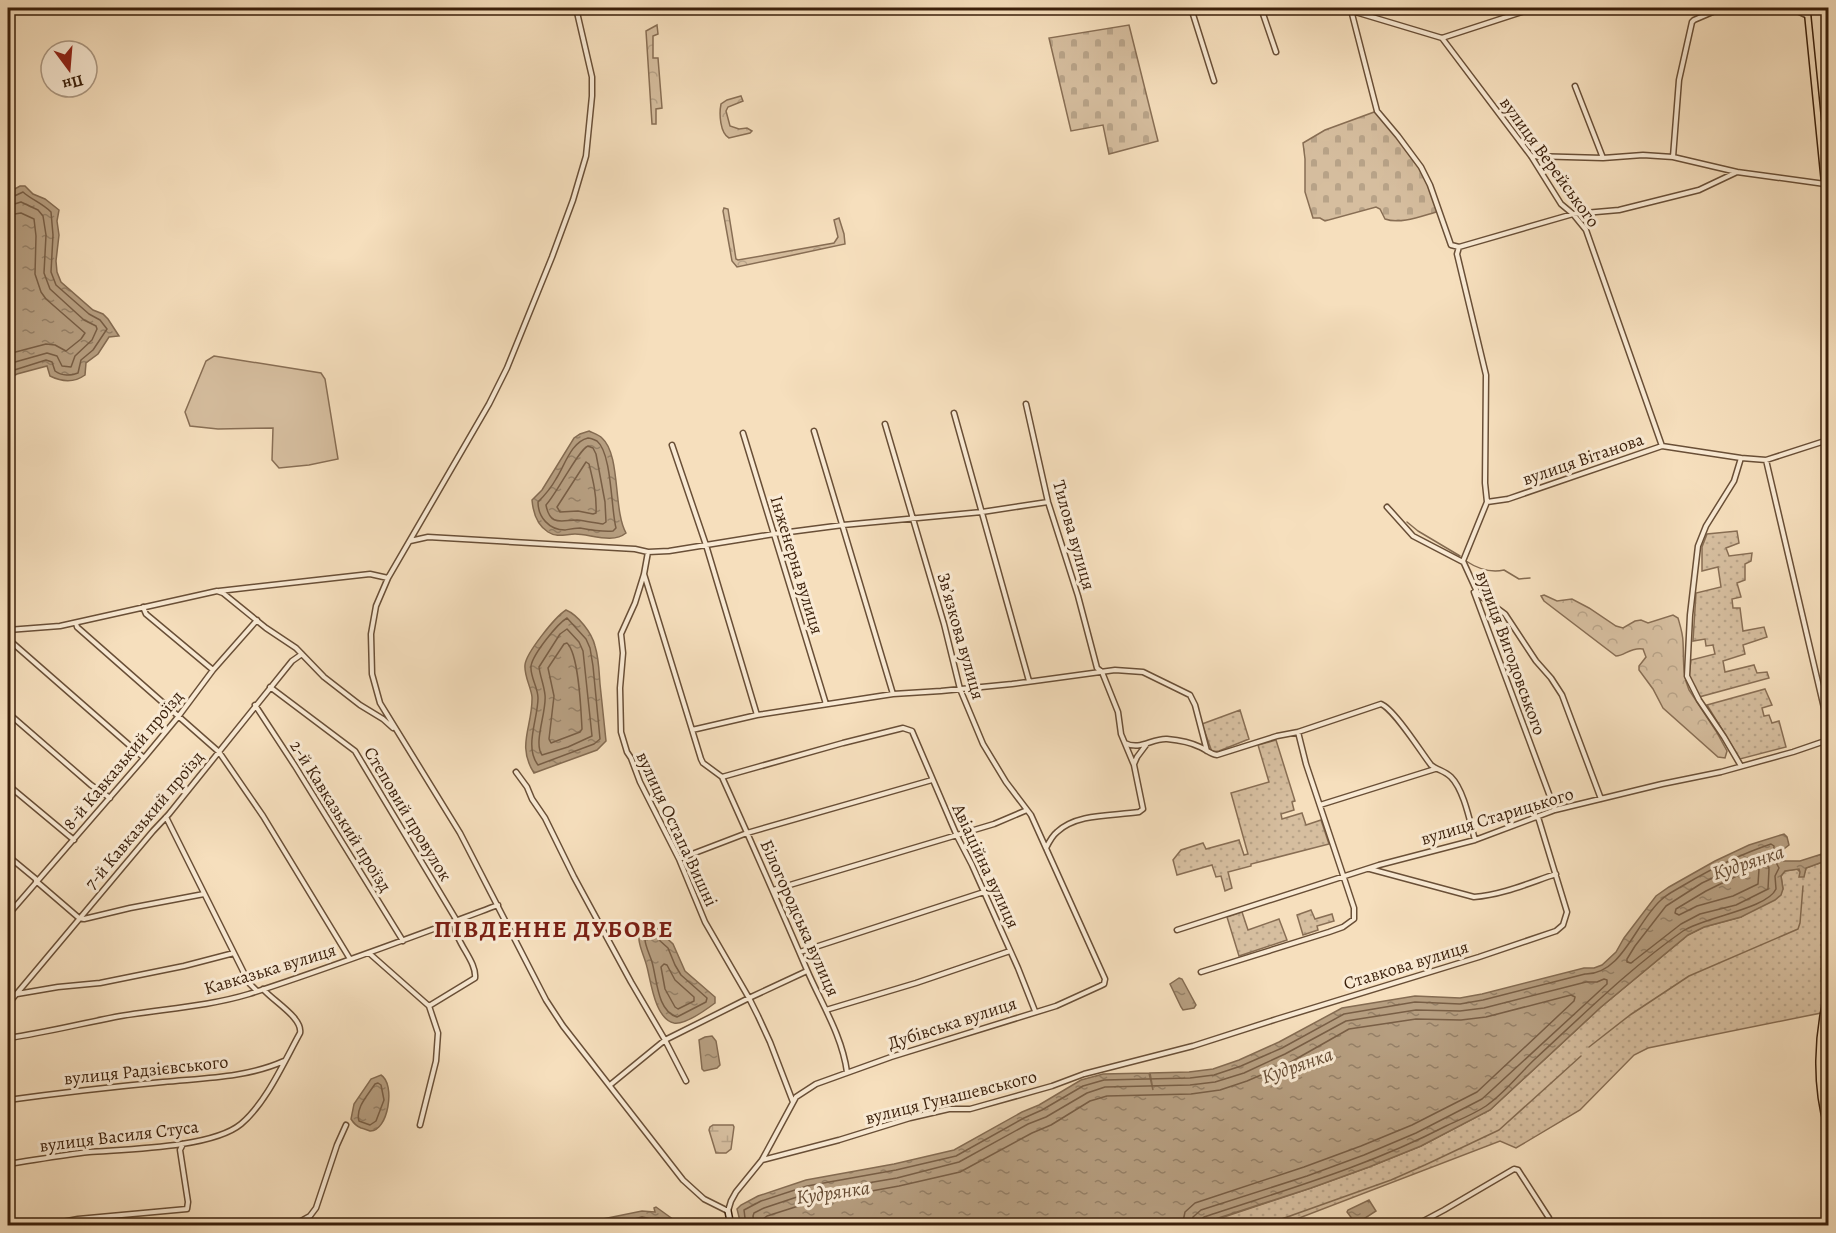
<svg xmlns="http://www.w3.org/2000/svg" width="1836" height="1233" font-family="Alegreya,serif">
	<defs>
		<pattern id="green-dots" width="8" height="8" patternUnits="userSpaceOnUse" patternTransform="scale(1.5)"><rect width="8" height="8" fill="#d6be9f"/><path d="M2 2h.1M6 6h.1" fill="none" stroke="#b8a388" stroke-width="1.8" stroke-linecap="round"/></pattern>
		<pattern id="forest-crowns" width="20" height="18" patternUnits="userSpaceOnUse" patternTransform="scale(1.5)"><rect width="20" height="18" fill="#d6be9f"/><path d="M2 6a3 3 0 1 1 6 0M12 15a3 3 0 1 1 6 0" fill="none" stroke="#b8a388"/></pattern>
		<pattern id="wetland-marsh" width="20" height="14" patternUnits="userSpaceOnUse" patternTransform="scale(1.5)"><rect width="20" height="14" fill="#d6be9f"/><path d="M1 5h8M5 5V1M11 12h8M15 12V8" fill="none" stroke="#b8a388"/></pattern>
		<pattern id="cemetery-stones" width="16" height="16" patternUnits="userSpaceOnUse" patternTransform="scale(1.5)"><rect width="16" height="16" fill="#d6be9f"/><path d="M2 7V4a2 2 0 0 1 4 0v3zM10 15v-3a2 2 0 0 1 4 0v3z" fill="#b8a388"/></pattern>
		<pattern id="water-ripples" width="26" height="14" patternUnits="userSpaceOnUse" patternTransform="scale(1.5)"><rect width="26" height="14" fill="#b69e80"/><path d="M2 4q2-2 4 0t4 0M15 11q2-2 4 0t4 0" fill="none" stroke="#958067"/></pattern>
	</defs>
	<rect width="100%" height="100%" fill="#f6dfbd"/>
	<filter id="stains"><feTurbulence type="fractalNoise" baseFrequency=".00333" numOctaves="4"/><feColorMatrix values="0 0 0 0 .2 0 0 0 0 .09 0 0 0 0 .02 0 0 0 .5 -.17"/></filter>
	<radialGradient id="worn" r=".72"><stop offset=".6" stop-color="#630" stop-opacity="0"/><stop offset="1" stop-color="#630" stop-opacity=".3"/></radialGradient>
	<path fill="url(#green-dots)" stroke="#886e54" stroke-width="1.5" d="M1737,531L1739,543L1726,548L1729,556L1752,553L1751,561L1745,564V580L1737,583L1741,597L1732,599L1733,608H1740L1743,631L1764,627L1767,637L1743,645L1745,654L1723,661L1725,672L1754,665L1757,673L1767,672L1769,678L1699,697L1689,675L1691,660L1715,654L1713,645L1706,646L1705,639L1693,641L1696,593L1721,587L1718,567L1702,571V547L1707,534Z
		M1765,689L1772,705L1762,708L1764,716L1769,715L1772,723L1779,721L1786,747L1740,759L1707,705Z
		M1240,710L1249,739L1219,751L1212,752L1202,724Z
		M1276,740L1295,801L1292,802L1294,810L1281,814L1282,819L1302,813L1306,825L1321,820L1329,844L1251,864V866L1228,872L1232,888L1225,891L1221,876L1216,877L1212,865L1177,875L1173,860L1181,850L1203,843L1206,849L1239,840L1244,855L1248,854L1231,793L1269,782L1258,745Z
		M1828,860V984L1821,1013L1648,1048L1634,1055L1580,1110L1516,1148L1500,1141L1281,1225L1197,1226L1311,1188L1369,1167L1421,1146L1490,1110L1601,1007L1688,935L1704,927L1741,917L1783,889L1781,876L1785,871L1797,869L1800,872H1805L1806,868Z
		M1311,910L1315,919L1332,914L1334,921L1317,926L1318,930L1303,935L1297,915Z
		M1242,912L1248,930L1279,919L1287,940L1239,956L1227,917Z"/>
	<path fill="url(#forest-crowns)" stroke="#886e54" stroke-width="1.5" d="M657,25L658,34L653,36V58H658L662,108L656,109V124H652L646,31Z
		M741,96L743,101L728,107L726,111L730,126L739,129L747,128L752,131L750,133L729,138C720,133 719,114 721,104L727,100Z
		M724,208L728,209L736,259L738,260L834,243L838,237L834,220L839,218L844,234L845,244L737,267L732,261L723,211Z
		M1544,595L1557,601L1572,599L1589,608L1616,626L1623,628L1635,621L1641,620L1648,623L1673,615L1678,618C1680,625 1683,634 1683,642C1684,659 1682,674 1689,690L1716,731L1727,751L1725,758L1718,757L1663,708L1653,689L1639,670V666L1646,657L1643,649C1630,647 1625,656 1616,656L1544,601L1541,596Z"/>
	<path fill="url(#wetland-marsh)" stroke="#886e54" stroke-width="1.5" d="M713,1125H733L734,1127L731,1149L726,1153H716L709,1130L710,1127Z"/>
	<path fill="url(#cemetery-stones)" stroke="#886e54" stroke-width="1.5" d="M1129,25L1158,141L1109,154L1103,125L1071,131L1049,38Z
		M1377,111L1421,167L1440,211C1424,215 1401,225 1385,219L1380,209L1376,207L1325,221L1320,218H1313L1305,192V159L1303,143L1325,130Z"/>
	<path fill="#d6be9f" stroke="#886e54" stroke-width="1.5" d="M214,356L321,373L325,379L338,459L309,465L279,468L272,460L273,428L218,429L190,426L185,412L206,361Z"/>
	<path fill="url(#water-ripples)" stroke="#846b51" stroke-width="1.5" d="M20,186H25L33,194L45,199L59,210L57,221L59,235L56,261L57,272L61,282L93,310L103,314L108,319L119,336L109,337L98,354L86,363L85,375C74,383 62,382 50,376L47,366L17,374L8,379V210L11,191Z
		M589,431C593,433 599,435 602,438C621,455 613,510 626,533C613,544 590,534 575,534C566,534 557,538 548,532C537,525 533,512 532,500L542,490L574,438L580,434Z
		M566,610C578,615 592,633 595,646C599,659 599,672 600,684C602,703 604,722 606,741L597,750L534,773C516,745 533,726 532,697C531,687 524,676 525,665C526,653 555,617 566,610Z
		M1784,834L1787,837L1789,845L1780,852L1781,861H1800L1828,852V860L1806,868L1804,877H1799L1800,872L1799,869L1785,871L1781,876L1783,889L1781,895L1775,900L1741,917L1704,927L1688,935L1601,1007L1490,1110L1421,1146L1369,1167L1311,1188L1197,1225H741L737,1209L741,1205L758,1196L806,1180L894,1164L954,1150L1022,1112L1039,1105L1081,1080L1103,1074L1149,1073L1153,1090L1150,1073L1189,1072L1213,1069L1239,1060L1279,1042L1342,1008L1415,996L1460,998L1482,994L1584,968H1594L1602,965L1616,952L1624,938L1656,896L1669,887L1715,861L1749,845Z
		M647,920L653,923L658,930L673,944L685,971L715,997V1003C707,1009 685,1025 674,1023C655,1019 651,982 647,967C645,958 640,949 639,940C639,934 642,928 644,922Z
		M1179,978L1182,979L1196,1005L1194,1008L1183,1010L1181,1007L1170,984Z
		M712,1036L716,1041L720,1065L717,1068L704,1071L702,1069L699,1040L705,1037Z
		M381,1075C396,1084 388,1132 370,1131C370,1131 362,1128 361,1128C356,1126 354,1124 351,1119L354,1104L371,1079Z
		M1369,1200L1376,1211L1356,1224L1347,1212L1348,1210Z
		M656,1207L681,1225H581L588,1222L642,1211L655,1212L654,1208Z"/>
	<g fill="none" stroke-linecap="round" stroke-linejoin="round">
		<path stroke="#785e45" stroke-width="1.5" d="M8,199L23,192C32,200 42,203 51,212L53,235L51,272L56,285L89,314L100,320L107,329L93,350L81,360L78,373C71,376 62,376 55,371L52,362L46,360L8,372
			M8,206L21,202L38,210L43,216L46,235L44,273L50,289L84,320L96,326L97,329L92,340L75,356L71,367L62,366L57,356L47,353L8,364
			M8,215L21,213L34,219L36,236L35,274L41,292L46,299L85,333L81,339L66,351L55,345L46,344L8,354
			M588,438C590,438 595,440 597,441C612,453 611,510 616,528L613,531C602,532 591,530 580,528C574,528 570,529 565,530C549,530 538,517 538,502C545,495 551,488 556,479C565,465 571,442 588,438Z
			M588,446L593,448L596,454L605,502L606,522L603,524C595,523 586,521 577,520C562,520 550,527 546,505C558,492 578,450 588,446Z
			M586,462L589,464C593,480 597,496 596,513L593,514L578,511L560,512L557,507Z
			M567,618L586,639L590,648L593,666L600,739L594,744L538,765C524,747 538,719 538,698C538,687 530,677 531,666C533,654 557,624 567,618Z
			M567,629L579,642L583,651L592,736L568,747L542,755C533,743 547,711 545,695C544,685 540,676 539,667L560,634Z
			M567,643C579,654 581,711 582,729L580,732L551,743L549,739L554,696L548,668L564,644Z
			M1762,855L1765,857L1769,869L1768,889L1736,905L1700,914L1681,924L1631,963L1627,962V959L1635,946L1666,906L1702,883Z
			M1755,867L1759,869L1758,884L1733,896L1697,906L1679,915L1675,913L1676,909L1706,891Z
			M649,931L668,948L675,965L681,975L707,998L706,1002L677,1017C657,1011 657,979 652,962C650,955 645,946 645,939C645,934 646,934 649,931Z
			M664,964L667,965L675,980L694,997V1001L678,1009L675,1007L665,989L661,967Z
			M378,1083L381,1085L384,1100L376,1121L370,1125L359,1121C355,1108 368,1095 375,1084Z
			M606,1226L642,1217L652,1219L659,1218L669,1226
			M746,1226L744,1210L761,1201L807,1186L896,1170L956,1156L1024,1118L1042,1110L1083,1086L1104,1080L1190,1078L1214,1075L1241,1066L1282,1048L1344,1014L1415,1002L1460,1004L1483,1000L1585,974C1622,975 1636,922 1661,900C1667,894 1676,890 1684,885C1711,869 1741,854 1771,844L1774,846L1773,857L1779,868L1775,876L1776,889C1767,909 1704,917 1683,931C1630,968 1583,1015 1535,1059C1519,1074 1505,1093 1486,1106C1474,1114 1459,1120 1446,1126C1369,1166 1285,1190 1204,1217L1200,1220L1199,1226
			M754,1226L753,1216L754,1213L764,1208L809,1193L897,1178L959,1162L1028,1124L1046,1117L1087,1093L1105,1087L1190,1085L1215,1082L1244,1073L1285,1054L1346,1021L1416,1010L1460,1011L1484,1008L1586,982H1597L1604,979L1607,980V984L1482,1099L1416,1133L1364,1155L1307,1176L1201,1210L1193,1217L1191,1226
			M763,1226V1219L767,1216L811,1202L899,1186L960,1172L1032,1133L1051,1125L1090,1101L1107,1096L1191,1094L1220,1090L1247,1081L1289,1063L1349,1029L1416,1019L1461,1020L1486,1017L1571,995L1575,997L1574,1001L1477,1092L1412,1125L1361,1146L1304,1167L1195,1203L1185,1212L1182,1226"/>
		<path stroke="#846b51" stroke-width="1.5" d="M1407,522L1418,531L1460,556
			M1466,561C1478,569 1490,573 1504,570L1519,579L1530,578
			M1589,1047L1630,1015L1689,976L1798,929L1800,923L1803,886
			M1262,1226L1391,1180L1425,1165L1499,1130L1581,1056"/>
		<defs>
			<path id="street" d="M576,8L592,77V96L586,156L573,200L552,257L507,368L489,404L388,578L376,606L371,634L372,674L380,703L460,833L546,1000L563,1026L683,1180L704,1199L728,1211L731,1201L736,1192L762,1160L796,1097L816,1084L891,1057L1056,1006L1100,986L1104,984L1105,979L1031,815L1006,782L983,744L960,689L944,624L885,424
				M1191,8L1214,81
				M1261,8L1276,52
				M1342,8L1442,38L1531,156L1561,204L1573,214L1586,230L1662,446
				M1791,8L1808,16
				M1351,10L1377,111L1398,136L1421,167L1430,185L1451,245L1459,247L1457,254L1486,375L1485,483L1487,502L1463,561L1478,594L1505,614L1536,661L1551,678L1562,695L1601,799
				M1442,38L1534,8
				M1575,86L1603,158
				M1531,156L1603,158L1643,155L1673,157L1737,172
				M1673,157L1679,80L1692,22L1694,20L1722,8
				M1459,247L1573,214L1619,210L1699,190L1737,172L1825,184
				M1026,404L1048,502L1078,596L1097,668L1102,672L1118,712L1121,734L1134,765L1143,809L1139,812C1113,816 1077,813 1057,832C1052,836 1049,842 1046,848
				M954,413L1029,681
				M814,431L893,694
				M743,433L826,704
				M672,445L706,545L757,715
				M1766,460L1828,725
				M1487,502L1508,499L1662,446L1741,458L1766,460L1828,440
				M1387,507L1413,536L1463,562
				M410,541L428,537L635,549L648,552L669,551L774,534L843,525L982,512L1048,502
				M648,552L644,574L635,603L621,634L623,653L620,688L621,732L627,752L631,758L640,782L679,859L705,922L749,998L758,1016L770,1042L793,1102
				M644,574L701,759L703,763L722,777C751,841 779,905 807,970C821,1003 842,1035 847,1072
				M219,591L370,574L388,578
				M1474,592L1555,810
				M143,607L146,614L213,670
				M76,623L77,627L219,752L263,816L350,959
				M8,630L60,626L217,591L223,593L266,628L296,648L324,677L360,705L383,719L393,728
				M8,639L144,758
				M270,687L355,751L457,921
				M255,705L295,766L403,941
				M8,713L91,785L110,798
				M692,730L757,715L893,694L941,691L1012,684L1115,670L1143,672L1190,695L1195,705L1207,751
				M1125,743C1140,751 1152,738 1167,739C1178,740 1190,742 1200,747C1207,750 1210,754 1217,755L1277,736L1298,732L1381,704C1394,709 1421,752 1431,765C1437,770 1445,771 1451,777C1464,790 1470,822 1475,840
				M1134,764L1137,757L1146,745
				M1741,766L1724,737L1699,700L1687,676L1690,615L1698,546L1706,526L1734,481L1741,458
				M516,772L527,787L532,799L545,818L574,877L631,982L665,1040L686,1081
				M722,777L843,743L903,728L912,731L957,836L972,865L1018,968L1035,1011
				M1826,778L1828,777
				M8,785L74,840
				M1320,805L1435,769
				M166,817L249,983L257,991
				M8,856L37,880
				M679,859L747,833L932,780
				M1370,869L1474,897C1502,895 1529,883 1556,874
				M36,881L79,918L84,919L130,908L204,894
				M773,890L994,824L1027,810
				M8,915L144,758L178,717L213,670L257,620
				M1177,930L1379,865L1475,840L1555,810L1662,784L1721,772L1793,752L1828,740
				M800,952L984,892
				M369,953L429,1006L438,1033L436,1061L420,1125
				M1201,972L1329,932L1343,927L1354,919V908L1306,764L1298,732
				M17,994L58,987L100,983L184,966L234,953
				M8,1004L153,831L169,814L292,661L302,654
				M429,1006L475,978C477,961 455,943 454,922
				M826,1010L916,983L1010,951
				M8,1038C44,1033 79,1024 115,1017C159,1009 206,1007 249,994C333,967 415,936 498,905
				M610,1085L665,1040L749,998L807,971
				M8,1100C59,1093 111,1087 163,1082C203,1078 246,1078 284,1061
				M762,1160L839,1140L910,1118L949,1109H970L1052,1086L1084,1074L1193,1046L1277,1019L1479,957L1556,931L1563,925L1567,912L1538,817
				M8,1164C35,1160 62,1155 89,1152C127,1149 212,1148 241,1124C266,1103 284,1062 300,1033C303,1018 273,1001 263,989
				M1430,1218L1433,1226
				M41,1226L78,1219L187,1209L188,1202L180,1150L183,1144
				M292,1226L310,1216L316,1208L337,1145L346,1125
				M1414,1226L1444,1210L1514,1169L1518,1170L1549,1218L1551,1226"/>
			<path id="secondary" d="M728,1211L731,1226"/>
			<path id="primary" d="M1807,8L1828,218
				M1828,992C1817,1036 1815,1085 1828,1129"/>
		</defs>
		<use href="#street" stroke="#694f37" stroke-width="7"/>
		<use href="#secondary" stroke="#3a1f0a" stroke-width="8"/>
		<use href="#primary" stroke="#3a1f0a" stroke-width="8"/>
		<use href="#street" stroke="#f9ead4" stroke-width="4"/>
		<use href="#secondary" stroke="#f9ead4" stroke-width="5"/>
		<use href="#primary" stroke="#f6dfbd" stroke-width="5"/>
	</g>
	<g text-anchor="middle" stroke-width="6" stroke-linejoin="round" paint-order="stroke">
		<g font-size="18" fill="#3a1f0a" stroke="#f9ead4">
			<text transform="translate(1550 162) rotate(54)" y="6">вулиця Верейського</text>
			<text transform="translate(1583 459) rotate(-19)" y="6">вулиця Вітанова</text>
			<text transform="translate(1074 535) rotate(74)" y="6">Тилова вулиця</text>
			<text transform="translate(797 565) rotate(73)" y="6">Інженерна вулиця</text>
			<text transform="translate(961 636) rotate(74)" y="6">Звʼязкова вулиця</text>
			<text transform="translate(1511 653) rotate(70)" y="6">вулиця Вигодовського</text>
			<text transform="translate(123 760) rotate(-50)" y="6">8-й Кавказький проїзд</text>
			<text transform="translate(408 814) rotate(59)" y="6">Степовий провулок</text>
			<text transform="translate(341 816) rotate(58)" y="6">2-й Кавказький проїзд</text>
			<text transform="translate(1497 816) rotate(-17)" y="6">вулиця Старицького</text>
			<text transform="translate(144 820) rotate(-50)" y="6">7-й Кавказький проїзд</text>
			<text transform="translate(677 829) rotate(65)" y="6">вулиця Остапа Вишні</text>
			<text transform="translate(986 866) rotate(65)" y="6">Авіаційна вулиця</text>
			<text transform="translate(800 918) rotate(66)" y="6">Білогородська вулиця</text>
			<text transform="translate(1406 965) rotate(-17)" y="6">Ставкова вулиця</text>
			<text transform="translate(270 969) rotate(-17)" y="6">Кавказька вулиця</text>
			<text transform="translate(952 1023) rotate(-18)" y="6">Дубівська вулиця</text>
			<text transform="translate(146 1070) rotate(-6)" y="6">вулиця Радзієвського</text>
			<text transform="translate(951 1097) rotate(-14)" y="6">вулиця Гунашевського</text>
			<text transform="translate(119 1136) rotate(-7)" y="6">вулиця Василя Стуса</text>
		</g>
		<g font-size="20" font-style="italic" fill="#654b33" stroke="#f9ead4">
			<text transform="translate(1748 862) rotate(-18)" y="7">Кудрянка</text>
			<text transform="translate(1297 1065) rotate(-19)" y="7">Кудрянка</text>
			<text transform="translate(833 1192) rotate(-8)" y="7">Кудрянка</text>
		</g>
		<g font-size="24" font-weight="bold" letter-spacing="1.5" fill="#7a1f14" stroke="#f9ead4">
			<text x="554" y="937">ПІВДЕННЕ ДУБОВЕ</text>
		</g>
	</g>
	<rect width="1836" height="1233" fill="none" stroke="#f6dfbd" stroke-width="30"/>
	<rect x="9" y="9" width="1818" height="1215" fill="none" stroke="#3a1f0a" stroke-width="3"/>
	<rect x="15" y="15" width="1806" height="1203" fill="none" stroke="#3a1f0a" stroke-width="1.5"/>
	<g transform="translate(69 69) rotate(164)"><circle r="28" fill="#f9ead4" stroke="#ad9983" stroke-width="1.5"/>
	<path d="M0-4.5L10 22L0 15L-10 22Z" fill="#8f2418"/>
	<text y="-9" font-size="16" font-weight="bold" text-anchor="middle" fill="#3a1f0a">Пн</text>
	</g>
	<rect width="100%" height="100%" filter="url(#stains)"/>
	<rect width="100%" height="100%" fill="url(#worn)"/>
</svg>
